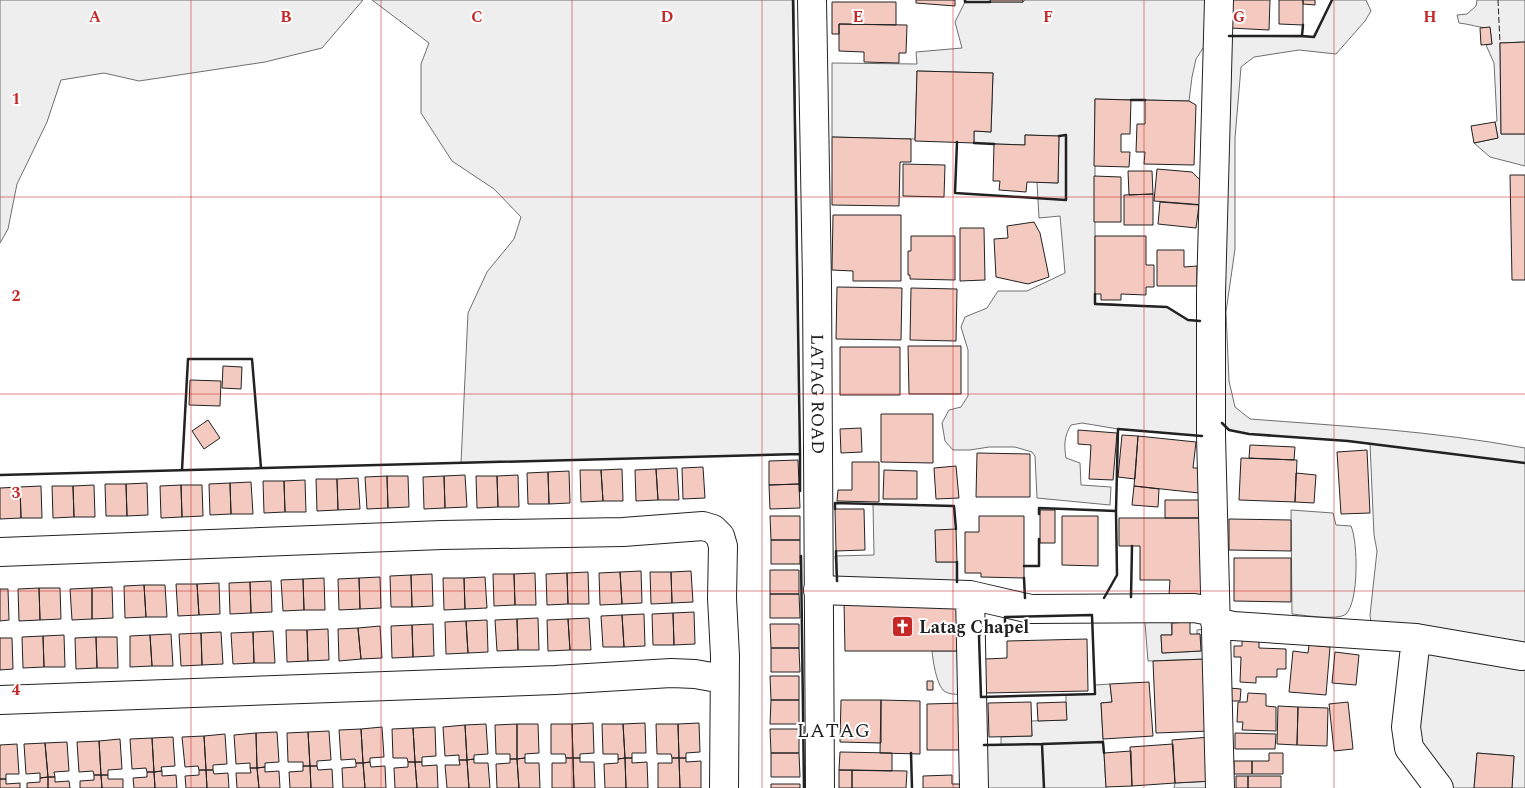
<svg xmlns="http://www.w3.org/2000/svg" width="1525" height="788" font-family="Spectral,serif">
	<rect width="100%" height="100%" fill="#fff"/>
	<path fill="#eee" stroke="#6f6f6f" d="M0,0H363L322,48L265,62L139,81L104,73L61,80L47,122L17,184L8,229L0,243Z
		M372,0H794L800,454L461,463L468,313L487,272L514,239L521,217L494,189L452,161L421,113V64L429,43Z
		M1025,0H1206L1205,45L1196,59L1192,77L1189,101L1095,99V303L1167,307L1188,320L1203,321V436L1118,429L1082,423L1071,425C1064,436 1064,446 1066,458L1080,463L1081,485L1111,487L1110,505L1037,498L1035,456L1032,452L1015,447H989L970,450H953L945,441L942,423L949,410L961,407L968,396V350L961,327L965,317L987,308L998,291H1027L1065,273L1060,216L1039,218L1037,182L1058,183L1059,136L1025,135V145L974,143V131L991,132L993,73L917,71L915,139L832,137V63L917,64L916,52L962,48L955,22L965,2H1023Z
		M1332,0H1366L1371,11L1365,21L1336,54L1299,50L1254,57L1241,67L1235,138V249L1226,312L1229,381L1235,407L1250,419C1342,426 1434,431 1525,448V644L1371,623L1370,615L1377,551L1374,535L1370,444L1348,441L1249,434L1229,430L1221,421L1223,36L1313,37Z
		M1477,0H1525V42L1500,43L1501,134H1525V166L1490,157L1474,143L1498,138L1495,122L1497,121L1494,63L1486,45L1492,44L1490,28C1479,28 1470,24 1459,23L1457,15L1467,14L1476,6Z
		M873,504L954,506L956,529L936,562H957V582L837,584L835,556L874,555Z
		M1291,510L1333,513L1336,525L1351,526C1358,542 1359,601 1346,614C1338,621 1303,615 1292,614Z
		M1148,616L1171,619L1172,635H1161L1162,653L1201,651L1200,634H1197V630L1205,629L1207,659L1148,661L1145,623Z
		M1423,648L1525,666V788H1512L1514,756L1477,753L1474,788H1449L1419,744Z
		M932,651H962L963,695C957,694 948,695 943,690C936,682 933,661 932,651Z
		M1110,684L1112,702L1101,703L1106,788H981L980,745H1001V737L1032,736L1031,721L1066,720V695L1095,694V685Z
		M1213,781V788H1174L1175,783Z"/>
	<path fill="#f3c9c0" stroke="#222" d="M916,0H955V6L916,3Z
		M990,0H1023V2H990Z
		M1231,0H1270L1269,30L1230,28Z
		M1279,0H1303V25L1279,24Z
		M1303,0H1315V5L1303,4Z
		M832,2H896V25L839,24V34H832Z
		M839,24L907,25L906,53H899V63L864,62V52L839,51Z
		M1490,27L1492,44L1481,45L1480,28Z
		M1525,42V134H1501L1500,43Z
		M917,71L993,73L991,132L974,131V143L915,141Z
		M1095,99L1131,100L1130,134H1121V152H1130L1129,167L1094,166Z
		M1145,100L1189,101L1196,105L1194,165L1144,164L1145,152H1136L1137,124H1145Z
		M1495,122L1498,138L1474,143L1471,126Z
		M1025,135L1059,136L1058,183L1027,182L1026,192L999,190L1000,181H993L994,144L1025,145Z
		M832,137L911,139V162H900L899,206L832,205Z
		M903,164L945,165L944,197L903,196Z
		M1157,169L1192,172L1206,186L1204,205L1154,201Z
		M1128,171H1152L1153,194L1129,195Z
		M1510,175H1525V280H1512Z
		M1094,176L1121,177V222H1094Z
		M1153,194V225H1124V195Z
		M1160,202L1199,205L1196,228L1158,224Z
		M833,215H901V281H853V271L832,270Z
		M1034,222L1040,233L1049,277L1028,284L996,277L994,239L1008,238L1007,226Z
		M960,228H984L985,280L960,281Z
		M911,236H955V280L910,279V275H908V251H911Z
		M1095,236H1146V265H1154V287H1146V295L1121,294V300H1101V294H1095Z
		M1157,250H1184V267L1197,266V286H1157Z
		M837,287L902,288L901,340L836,339Z
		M911,288L957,289L956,341L910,340Z
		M908,346H961V394H909Z
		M840,347H900V395H840Z
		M223,366L242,367L241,389L222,388Z
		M190,380L221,381L220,406L189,405Z
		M881,414H933V463L881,462Z
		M208,420L220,438L204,449L192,431Z
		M861,428L862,452L841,453L840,429Z
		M1078,430L1117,433L1113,480L1089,479L1091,445L1078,444Z
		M1122,435L1138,436L1135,479L1118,477Z
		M1138,436L1196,442L1193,468H1201L1199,493L1134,486Z
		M1250,445L1295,447L1294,460L1249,458Z
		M1367,450L1370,513L1341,514L1337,452Z
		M977,453L1030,454V497H976Z
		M1241,458L1297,460L1295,502L1239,500Z
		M798,460L799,484L769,485V461Z
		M852,462H879V502L837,501L838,490H852Z
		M956,466L959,498L936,499L934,468Z
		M703,467L705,498L683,499L682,468Z
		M677,468L679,500H658L656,469Z
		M622,469L623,501H603L601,470Z
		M656,469L658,500L636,501L635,470Z
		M580,470H601L603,501L581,502Z
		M884,470L917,471V499H883Z
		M569,471L570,503L549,504L548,472Z
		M548,472L549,504H528L527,473Z
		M1296,473L1316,475L1314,503L1295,502Z
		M465,475L467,507L445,508L444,476Z
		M518,475L519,507H498L497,476Z
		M387,476H408L409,507L388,508Z
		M387,476L388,508L367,509L365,477Z
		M444,476L445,508L424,509L423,477Z
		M476,476H497L498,507L477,508Z
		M358,478L360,509L338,510L337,479Z
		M316,479H337L338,510L317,511Z
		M305,480L306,512H285L284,481Z
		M263,481H284L285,512L264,513Z
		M251,482L253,514H231L230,483Z
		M147,483L148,515L127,516L126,484Z
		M230,483L231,514L210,515L209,484Z
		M105,484H126L127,516H106Z
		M799,484L800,508L770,509L769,485Z
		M94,485L95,517H74L73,486Z
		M181,485H202L203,516L182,517Z
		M181,485L182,517L161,518L160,486Z
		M41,486L42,518H21L20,487Z
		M52,486H73L74,517L53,518Z
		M1134,486L1159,489L1158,507L1132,505Z
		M20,487L21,518L0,519V488Z
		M1165,500H1203V518H1165Z
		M835,509H864L865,550L836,551Z
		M1040,510H1055V543H1040Z
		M770,516H800V540H771Z
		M979,516H1024V578L981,577V573H965V532H979Z
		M1062,516H1098V566L1062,565Z
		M1119,518H1203L1204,595H1169L1170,580H1140V546H1119Z
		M1229,519L1291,520V551L1229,550Z
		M956,529L957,562H936L935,530Z
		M771,540H800V564H771Z
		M1234,558H1291V602L1234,601Z
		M770,570H799V594H770Z
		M641,571L642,603L622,604L620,572Z
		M691,571L693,602L672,603L671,572Z
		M588,572L589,604H568L567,573Z
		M620,572L622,604L600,605L599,573Z
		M650,572H671L672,603L651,604Z
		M535,573L536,605H515L514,574Z
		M567,573L568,604L547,605L546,574Z
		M432,574L433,606L412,607L411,575Z
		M493,574H514L515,605L494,606Z
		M411,575L412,607H391L390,576Z
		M380,577L381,608L360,609L359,578Z
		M485,577L487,608L465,609L464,578Z
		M324,578L325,610H304L303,579Z
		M359,578L360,609L339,610L338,579Z
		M443,578H464L465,609L444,610Z
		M303,579L304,610L283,611L281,580Z
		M271,581L272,612L251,613L250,582Z
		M250,582L251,613L230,614L229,583Z
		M219,583L220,614L199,615L197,584Z
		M176,584H197L199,615L178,616Z
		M144,585H165L167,617H146Z
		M144,585L146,617L125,618L124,586Z
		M112,587L113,618L92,619V588Z
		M39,588H60L61,619L40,620Z
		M39,588L40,620L19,621L18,589Z
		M92,588V619L72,620L70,589Z
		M0,589H8L9,620L0,621Z
		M770,594H799L800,618H770Z
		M844,603H961L962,651H845Z
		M694,612L695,644L674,645L673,613Z
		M673,613L674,645H653L652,614Z
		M644,614L645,646L624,647L622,615Z
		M622,615L624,647H603L601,616Z
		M538,618L539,650H518L517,619Z
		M589,618L591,650H570L568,619Z
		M517,619L518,650L497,651L495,620Z
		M568,619L570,650L548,651L547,620Z
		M487,620L488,652L468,653L466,621Z
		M466,621L468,653L446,654L445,622Z
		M1190,622V634H1200L1201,651L1162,653L1161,635H1172V623Z
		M433,624L434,656L413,657L412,625Z
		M770,624H799V648H771Z
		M412,625L413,657L392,658L391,626Z
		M380,626L382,658L361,659L358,628Z
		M358,628L361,659L339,661L338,629Z
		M328,629L329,660L308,661L307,630Z
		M286,630H307L308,661L287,662Z
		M273,631L275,663H254L253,632Z
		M221,632L223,664L202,665L201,633Z
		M253,632L254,663L233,664L231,633Z
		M201,633L202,665L181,666L179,634Z
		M1242,633L1259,634V648L1286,649V669H1277V677H1256V683L1240,682L1241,657H1234V646H1242Z
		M171,634L173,666H152L150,635Z
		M64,635L65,667H44L43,636Z
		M150,635L152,666L130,667V636Z
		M43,636L44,667L23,668L22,637Z
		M96,637H117L118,668H97Z
		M96,637L97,668L76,669L75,638Z
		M0,638H12L13,669L0,670Z
		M1087,639L1088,691L986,693L985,659L1007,658V641Z
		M1309,645L1330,647L1326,695L1289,692L1293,651L1308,653Z
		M771,648H799L800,672H771Z
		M1335,652L1359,655L1356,685L1332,683Z
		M1207,659L1210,731L1156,733L1153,661Z
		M770,676H799V700H771Z
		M927,681H933V690H927Z
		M1149,682L1153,736L1103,739L1101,703L1112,702L1110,684Z
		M1229,688L1241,689L1240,701H1228Z
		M1248,693L1266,694V706L1276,707V731L1242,730L1243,722H1237L1238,702H1247Z
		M771,700H799V724H770Z
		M841,700H881V743L840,742Z
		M881,700L920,701V754L880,753Z
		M1031,702L1032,736L989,737L988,703Z
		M1066,702L1067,720L1038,721L1037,703Z
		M1348,702L1353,749L1334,751L1329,704Z
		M963,703L964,750H927V704Z
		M1278,706L1298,707L1297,745L1277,744Z
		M1298,707L1328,708L1327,746L1297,745Z
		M593,723L594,753L580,754V758H573L572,724Z
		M645,723L646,753H632V758H625L623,724Z
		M699,723L700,752L686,753V758H679L678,724Z
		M486,724L488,754L474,755V759L467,760L465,725Z
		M517,724H538L539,753L525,754V758L517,759Z
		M517,724V759H510V754H496L495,725Z
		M551,724H572L573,758H566L565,754H551Z
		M602,724H623L625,758L618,759V754H603Z
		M656,724H678L679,758H672L671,754H657Z
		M465,725L467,760H459V755L445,756L443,727Z
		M382,727L384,757L370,758V762L363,763L361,729Z
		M435,727L436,756L422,757V762H415L413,728Z
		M413,728L415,762H408L407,758H393L392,729Z
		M361,729L363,763H356L355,759L341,760L339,730Z
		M770,729H799V753H771Z
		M329,731L331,760L317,761V766H310L308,732Z
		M277,732L279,762L265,763V767L257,768L256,733Z
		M308,732L310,766H303V762H288L287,733Z
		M256,733L257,768H250V763L236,764L234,735Z
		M1235,733L1276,734L1275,749H1235Z
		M225,734L227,764L213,765V770H206L204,736Z
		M204,736L206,770H199L198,766L185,767L182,737Z
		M173,737L175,766L161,767L162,771L154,772L152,738Z
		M1210,737L1213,781L1175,783L1172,740Z
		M152,738L154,772H147L146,768L132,769L130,739Z
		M120,739L122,769L108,770V775H101L99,741Z
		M99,741L101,775H94L93,771L79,772L77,742Z
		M67,742L69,771L54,772L55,777H48L45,743Z
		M45,743L48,777L40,778V773L26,774L24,744Z
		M17,744L19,774H6V779H0V745Z
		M1173,744L1175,783L1132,786L1130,747Z
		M1131,751L1132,786L1106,787L1104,753Z
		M840,752L892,753V771L839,770Z
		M771,753H799L800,777H771Z
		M1269,753H1283V774H1252V761H1269Z
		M1477,753L1514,756L1512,788H1474Z
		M525,758V763H539L540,788H519L517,759Z
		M566,758H573L574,788H552V763H566Z
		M573,758H580V762H594L595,788H574Z
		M625,758L626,788H605L604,764L618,763V759Z
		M625,758H632V763L647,762L648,788H626Z
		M672,758H679L680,788H658V763H672Z
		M679,758H686V762L701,761V788H680Z
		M474,759V763H488L490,788H469L467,760Z
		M510,759H517L519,788H497L496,764L510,763Z
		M459,760H467L469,788H447L445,765H460Z
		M1234,761H1252V774H1234Z
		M370,762L371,767L385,766L386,788H365L363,763Z
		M408,762H415L417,788H395L394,768L408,767Z
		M415,762H422V766L437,765L438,788H417Z
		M356,763H363L365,788H343L342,768L356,767Z
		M303,766H310L311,788H290L289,772L303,771Z
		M310,766H317L318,770L332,769L333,788H311Z
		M265,767V772L279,771L280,788H259L257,768Z
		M250,768H257L259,788H237L236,773H251Z
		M199,770H206L207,788H186L185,776L199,775Z
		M206,770H213L214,774L228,773L229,788H207Z
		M839,770H852V788H839Z
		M852,770L907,771L906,788H852Z
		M162,771V776L176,775L177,788H155L154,772Z
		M147,772H154L155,788H134L133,778L147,777Z
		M94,775H101L102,788H80V781L94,780Z
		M101,775H108V779H123V788H102Z
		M952,775V784H960V788H923V776Z
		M1236,776H1248V788H1236Z
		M1248,776H1281V788H1248Z
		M48,777V788H27V783L40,782V778Z
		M48,777H55V782L69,781L70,788H48Z
		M0,779H6V784L20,783V788H0Z
		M771,784H800V788H771Z"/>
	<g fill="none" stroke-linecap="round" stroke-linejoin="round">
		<defs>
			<path id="street" d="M1219,0L1211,293V435L1220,788
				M0,552L442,535L623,532L703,526L713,529L720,536L723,546L722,598L725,656L724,788
				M818,590L970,595L1031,609L1194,608L1215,612
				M970,595L974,788
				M1215,622L1233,626L1416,638L1521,656
				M1416,638L1406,727L1409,748L1439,788
				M0,700L555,680L671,673L695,674L723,679"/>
			<g id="secondary">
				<path id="s1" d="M812,0L817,283L820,788"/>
			</g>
		</defs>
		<use href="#street" stroke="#222" stroke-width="30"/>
		<use href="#secondary" stroke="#222" stroke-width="30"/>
		<use href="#street" stroke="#fff" stroke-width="28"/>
		<use href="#secondary" stroke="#fff" stroke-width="28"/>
		<path stroke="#222" stroke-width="1" stroke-dasharray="6 2.5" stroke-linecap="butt" d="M1498,0L1500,43"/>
		<path stroke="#222" stroke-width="2.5" d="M793,0L800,454
			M965,0V2H990
			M1303,25L1302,36L1314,37L1332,0
			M1229,36H1302
			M1131,100H1145
			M957,142L955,193L1066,200V135L1059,136
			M974,143L994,144
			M1095,294V304L1167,307L1188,320L1200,321
			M1222,423L1229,430L1249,434L1348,441L1525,463
			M182,470L188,359H252L261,468
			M0,475L800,454V491
			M835,509V503L954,506L956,529
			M1039,514V508L1116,511
			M836,551L837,581
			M801,556L804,788
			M957,562V582
			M1024,566H1039V539
			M1024,578L1025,598
			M1131,597L1132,546
			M1104,598L1117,575L1116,511L1118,429L1202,436
			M1092,615L1095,694L981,697L979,636L984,626H1005V617Z
			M1042,744L1103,742L1104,753
			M984,745L1042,744L1044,788
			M911,753L912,788"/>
	</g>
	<path fill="none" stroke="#c62828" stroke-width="1" stroke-opacity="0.55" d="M191,0V788M381,0V788M572,0V788M762,0V788M953,0V788M1144,0V788M1334,0V788M0,197H1525M0,394H1525M0,591H1525"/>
	<defs>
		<symbol id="church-square" viewBox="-11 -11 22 22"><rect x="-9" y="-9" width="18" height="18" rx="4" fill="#c62828" stroke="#fff"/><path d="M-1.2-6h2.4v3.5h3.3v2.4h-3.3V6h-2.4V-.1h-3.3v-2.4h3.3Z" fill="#fff"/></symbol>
	</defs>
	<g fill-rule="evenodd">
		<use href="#church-square" x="890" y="614" width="25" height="25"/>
	</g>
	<g text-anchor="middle" stroke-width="4" stroke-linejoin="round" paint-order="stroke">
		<g font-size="18" fill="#222" stroke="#fff">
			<text dy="6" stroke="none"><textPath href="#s1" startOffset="394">LATAG ROAD</textPath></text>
		</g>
		<g font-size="18" font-weight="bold" fill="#222" stroke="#fff" text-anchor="start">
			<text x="919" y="633">Latag Chapel</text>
		</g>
		<g font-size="20" letter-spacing="1" fill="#222" stroke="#fff">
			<text x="834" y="737">LATAG</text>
		</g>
	</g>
	<g font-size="16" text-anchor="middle" font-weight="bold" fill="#c62828" stroke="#fff" stroke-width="4" stroke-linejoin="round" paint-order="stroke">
		<text x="95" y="22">A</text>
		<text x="286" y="22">B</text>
		<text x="477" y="22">C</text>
		<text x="667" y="22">D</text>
		<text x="858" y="22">E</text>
		<text x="1048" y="22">F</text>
		<text x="1239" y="22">G</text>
		<text x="1430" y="22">H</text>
		<text x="16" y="104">1</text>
		<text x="16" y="301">2</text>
		<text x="16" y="498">3</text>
		<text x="16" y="695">4</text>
	</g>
</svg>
